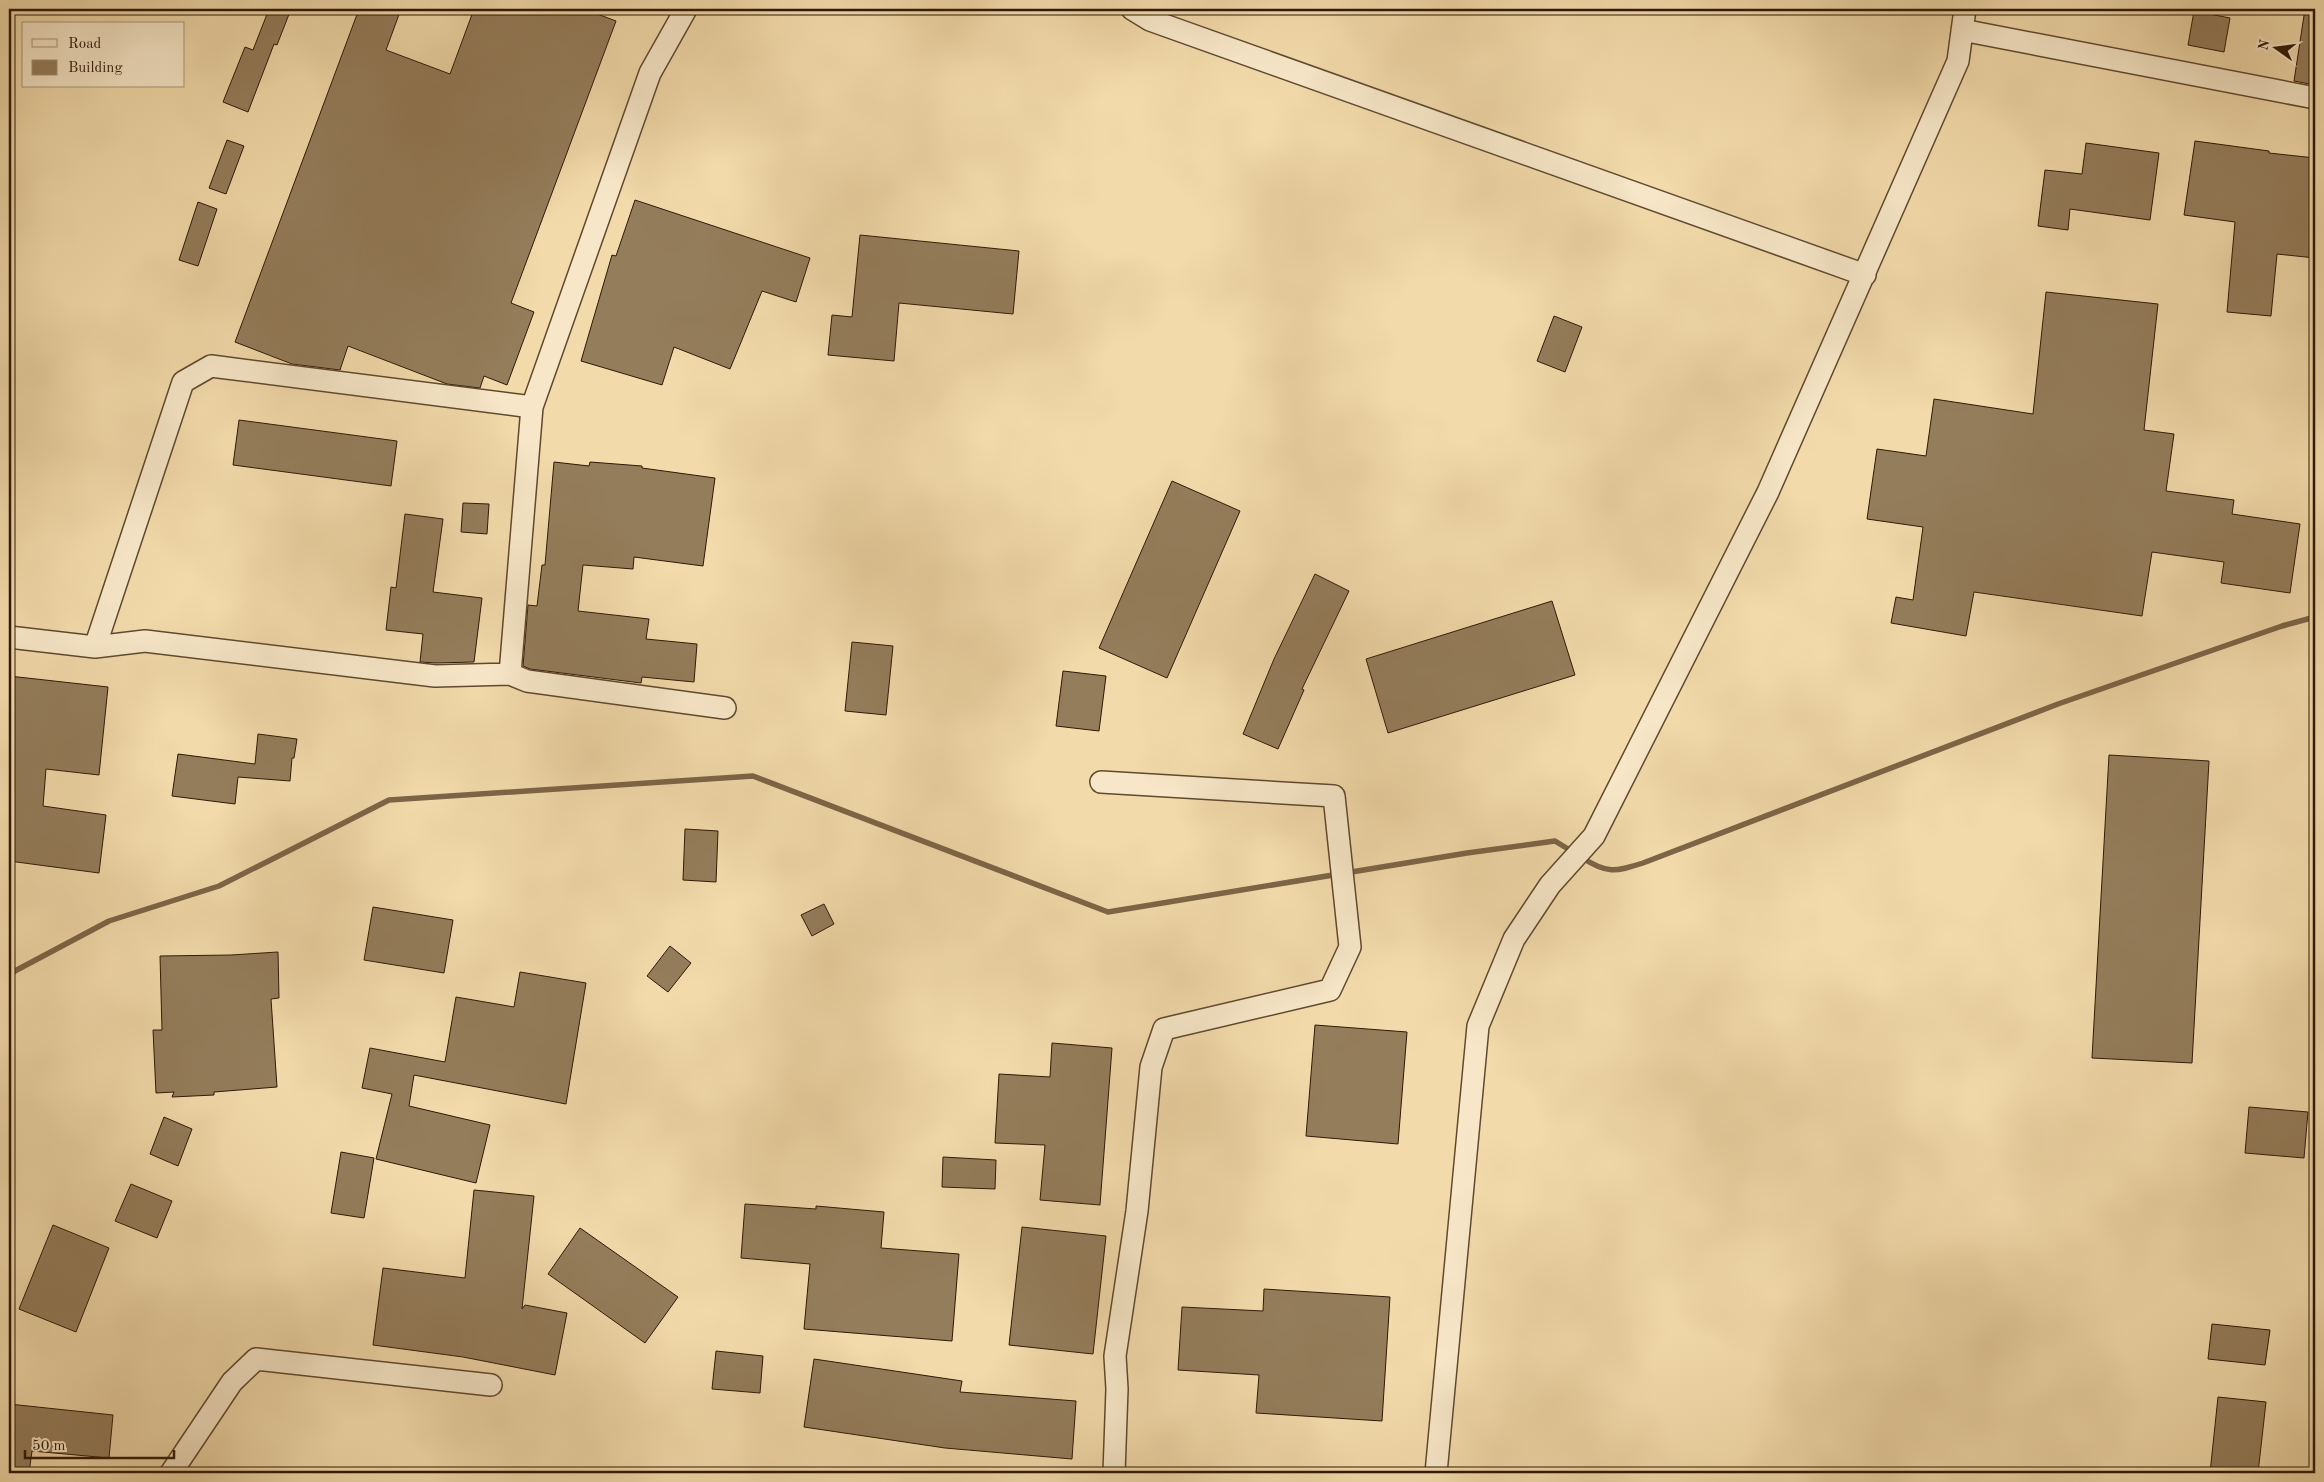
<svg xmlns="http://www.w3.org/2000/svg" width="2324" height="1482" font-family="'Old Standard TT',serif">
	<rect width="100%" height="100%" fill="#f2daaa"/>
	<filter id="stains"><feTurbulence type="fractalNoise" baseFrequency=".004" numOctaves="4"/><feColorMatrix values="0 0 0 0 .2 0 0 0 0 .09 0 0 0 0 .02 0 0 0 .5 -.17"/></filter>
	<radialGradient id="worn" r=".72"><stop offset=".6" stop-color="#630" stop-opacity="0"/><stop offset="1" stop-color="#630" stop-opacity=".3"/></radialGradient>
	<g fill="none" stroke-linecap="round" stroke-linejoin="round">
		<path stroke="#7c6547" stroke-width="5.5" d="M1581,857C1607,874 1615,872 1643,863L2058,704L2282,626L2315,617
			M9,972H13L109,921L219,886L389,800L753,776L1108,912L1467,853L1555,841L1573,852"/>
	</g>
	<path fill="#947d5b" stroke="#2f1906" d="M269,9H291L277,45L274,44L248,112L223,102L245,47L253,50Z
		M359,9H401L386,50L450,74L474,9H584L616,21L511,303L534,312L507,385L484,376L480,388L447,384L348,346L340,370L292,364L235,342Z
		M2305,9H2315V85L2294,81Z
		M2194,11L2230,18L2224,52L2188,45Z
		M227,140L244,146L226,194L209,188Z
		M2195,141L2269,151V153L2315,158V258L2277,254L2271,316L2227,312L2235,222L2184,215Z
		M2086,143L2159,153L2150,220L2070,209L2068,230L2038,226L2045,170L2082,174Z
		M635,200L810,258L796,302L762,291L730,369L674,347L662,385L581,361L612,255L616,256Z
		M198,202L217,209L198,266L179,260Z
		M860,235L1019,251L1013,314L899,303L894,361L828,355L832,315L852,317Z
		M2046,292L2158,304L2144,430L2174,434L2166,491L2234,500L2232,514L2300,524L2290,593L2221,583L2224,562L2152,552L2142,616L1974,592L1966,636L1891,623L1896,597L1913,600L1923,527L1867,519L1877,449L1926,456L1934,399L2033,414Z
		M1554,316L1582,327L1565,372L1537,361Z
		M239,420L397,441L391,486L233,465Z
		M554,462L589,466L590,462L642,466V468L715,478L703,566L634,557L633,569L583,565L578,611L649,619L646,639L697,644L694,682L642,677L641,683L530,669L523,666L528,605L537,606L542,565H545Z
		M1172,481L1240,511L1167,678L1099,648Z
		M463,503L489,504L487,534L461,532Z
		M405,514L443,519L433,592L482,598L474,662L436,663L420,662L423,634L386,630L391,587L396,588Z
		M1315,574L1349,591L1302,689L1304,690L1278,749L1243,734L1274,659Z
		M1552,601L1575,675L1388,733L1366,659Z
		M852,642L893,646L886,715L845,711Z
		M1063,671L1106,676L1099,731L1056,726Z
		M9,676L108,687L99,775L46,769L43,806L106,815L99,873L9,861Z
		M258,734L297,739L294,758H292L290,781L238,777L235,804L172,796L178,754L255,764Z
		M2109,755L2209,761L2192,1063L2092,1058Z
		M685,829L718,831L716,882L683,880Z
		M824,904L834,924L812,936L801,915Z
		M373,907L453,920L444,973L364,960Z
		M670,946L691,963L668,992L647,976Z
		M278,952L279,998L271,999L277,1087L214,1092V1095L172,1097L174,1092L156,1093L153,1030H162L160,956L231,955Z
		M520,972L586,983L566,1104L414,1075L409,1106L490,1125L476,1183L376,1159L392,1094L362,1088L370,1048L445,1062L456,997L514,1007Z
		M1315,1025L1407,1032L1398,1144L1306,1136Z
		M1052,1043L1112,1048L1100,1205L1040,1200L1045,1145L995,1143L999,1074L1050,1077Z
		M2249,1107L2308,1112L2304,1158L2245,1153Z
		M164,1117L192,1129L178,1166L150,1154Z
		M341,1152L374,1158L364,1218L331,1213Z
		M943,1157L996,1160L995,1189L942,1187Z
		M131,1184L172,1201L157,1238L115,1221Z
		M474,1190L534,1196L522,1309L525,1305L567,1313L555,1375L463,1357L373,1345L383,1268L465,1278Z
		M745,1204L816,1209V1206L884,1212L881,1248L959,1254L952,1341L804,1329L810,1264L741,1258Z
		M53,1225L109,1248L76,1332L19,1309Z
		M1022,1227L1106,1236L1093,1354L1009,1345Z
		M580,1228L678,1297L645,1343L548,1274Z
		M1264,1289L1390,1297L1382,1421L1256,1413L1259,1375L1178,1370L1182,1307L1263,1311Z
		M2212,1324L2270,1330L2265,1365L2208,1359Z
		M716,1351L763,1356L760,1393L712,1389Z
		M814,1359L962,1381L960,1392L1076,1401L1072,1459L945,1448L804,1427Z
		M2218,1397L2266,1402L2258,1473H2210Z
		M9,1404L113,1415L109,1458L32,1451L29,1473H9Z"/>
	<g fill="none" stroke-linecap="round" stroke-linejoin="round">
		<defs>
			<path id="street" d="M1132,9L1150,20L1865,275
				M1962,30L2315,98
				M9,637L95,647L145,641L435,676L510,674L527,681L725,708
				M95,647L183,382L211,366L532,407
				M510,674L532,407L650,73L686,9
				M1101,782L1334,796L1350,947L1330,990L1164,1029L1151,1067L1137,1211L1115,1356L1117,1389L1114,1473
				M171,1473L232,1382L256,1359L491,1385
				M1436,1473L1478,1026L1514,939L1550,885L1594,836L1768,492L1958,61L1965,9"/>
		</defs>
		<use href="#street" stroke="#60492f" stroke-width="24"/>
		<use href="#street" stroke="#f7e7c8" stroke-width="21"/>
	</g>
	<rect width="2324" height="1482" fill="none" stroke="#f2daaa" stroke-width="30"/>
	<rect x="10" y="10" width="2304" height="1462" fill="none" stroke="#2f1906" stroke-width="2.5"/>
	<rect x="15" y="15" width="2294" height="1452" fill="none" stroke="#2f1906"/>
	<rect x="22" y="22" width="162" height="65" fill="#f7e7c8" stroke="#a7957a"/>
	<rect x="32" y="39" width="25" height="8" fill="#f7e7c8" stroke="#a7957a"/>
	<text x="68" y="48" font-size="15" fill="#2f1906">Road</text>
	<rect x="32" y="60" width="25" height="15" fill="#947d5b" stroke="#a7957a"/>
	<text x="68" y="72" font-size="15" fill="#2f1906">Building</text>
	<g transform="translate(2276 48) rotate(284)" stroke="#f7e7c8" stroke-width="4" paint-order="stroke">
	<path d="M0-4L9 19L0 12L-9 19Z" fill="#2f1906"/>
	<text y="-8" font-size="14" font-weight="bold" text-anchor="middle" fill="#2f1906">N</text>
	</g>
	<path d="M25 1450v8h149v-8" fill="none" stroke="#2f1906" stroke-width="2.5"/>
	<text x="32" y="1450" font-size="15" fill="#2f1906" stroke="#f7e7c8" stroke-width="4" paint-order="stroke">50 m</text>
	<rect width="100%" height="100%" filter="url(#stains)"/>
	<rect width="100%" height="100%" fill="url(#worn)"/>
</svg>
